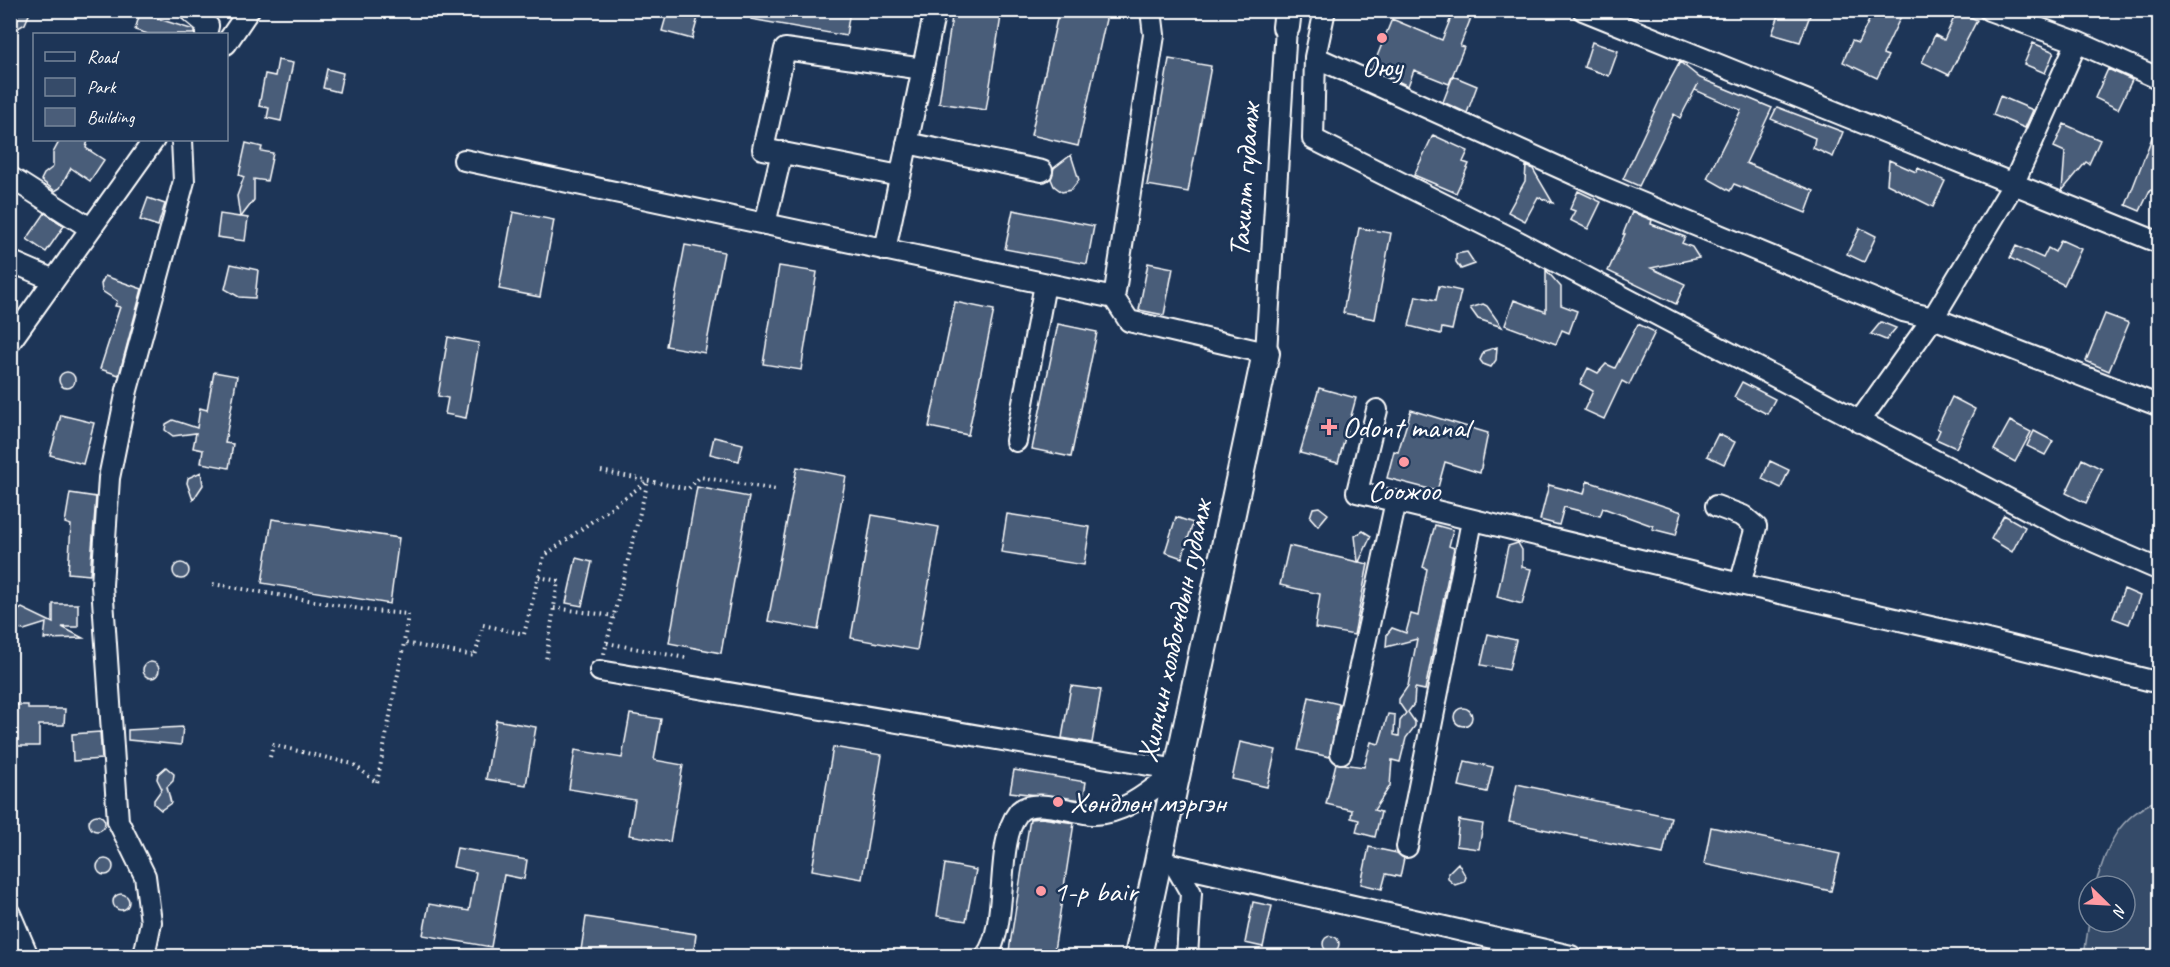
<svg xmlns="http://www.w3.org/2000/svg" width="2170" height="967" font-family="Caveat,sans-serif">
	<rect width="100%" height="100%" fill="#1d3557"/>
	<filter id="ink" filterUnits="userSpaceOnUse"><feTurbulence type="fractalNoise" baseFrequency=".0167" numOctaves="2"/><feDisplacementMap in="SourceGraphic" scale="12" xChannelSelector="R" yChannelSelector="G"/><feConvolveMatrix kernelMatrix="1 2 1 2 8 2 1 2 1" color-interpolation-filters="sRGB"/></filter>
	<g filter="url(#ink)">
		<path fill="#364b69" stroke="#9aa5b4" stroke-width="1.5" d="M2159,799V956H2084L2089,922H2125V886H2095C2108,845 2116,818 2159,799Z"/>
		<path fill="#4a5d79" stroke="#fff" stroke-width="1.5" d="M10,10H31L25,24L10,33Z
			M668,10H700L692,39L662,31Z
			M751,10H850L846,36L751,19Z
			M953,10H1002L986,110L939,103Z
			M1059,10H1108L1078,146L1031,135Z
			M1454,10H1474L1460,46L1464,47L1449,84L1414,70L1408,86L1372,69L1392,19L1442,40Z
			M1781,10H1812L1800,42L1772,34Z
			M1874,10H1904L1883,54L1888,56L1877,78L1843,62L1852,41L1858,43Z
			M1957,11L1977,20L1949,75L1922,62L1935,35L1944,40Z
			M140,13L194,30V34H148L135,30Z
			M1592,42L1618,51L1609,76L1584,67Z
			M2033,43L2054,52L2045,73L2024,64Z
			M1169,59L1211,66L1188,192L1147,185Z
			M278,60L293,63L281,121L267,118L269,108L259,106L265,74L275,76Z
			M1680,62L1700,78L1772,108L1746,163L1814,191L1806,213L1734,184L1730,191L1707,178L1741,110L1695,90L1698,84L1680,118L1674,114L1639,186L1623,179L1662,95Z
			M327,69L343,73L339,92L323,88Z
			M2108,69L2132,80L2118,109L2095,98Z
			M1453,76L1477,86L1467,113L1443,102Z
			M2000,96L2033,110L2025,128L1993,115Z
			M1777,107L1843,132L1833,157L1813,148L1815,138L1771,119Z
			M2158,122L2160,194L2150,190L2140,211L2126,205Z
			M2064,124L2100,140L2089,164L2086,162L2062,191L2065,152L2054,147Z
			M1433,135L1468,151L1463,162L1469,164L1456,193L1414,175Z
			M60,140H88L86,148L104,160L90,181L71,168L60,188L55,191L41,180L44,174L53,167V153Z
			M246,143L262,147L261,151L273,153L267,181L254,179V200L241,217L248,218L245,241L217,237L220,214L240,217L237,196L244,177L239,175Z
			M1071,155L1079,180L1071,190L1062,192L1054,186L1051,179L1054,168Z
			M1889,160L1916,172L1918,168L1945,181L1933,207L1887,184Z
			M1526,166L1533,169L1553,203L1538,197L1525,221L1508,212L1525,181Z
			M1578,191L1601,202L1588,229L1570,220L1575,211L1570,209Z
			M148,198L165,204L158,226L140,220Z
			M1013,210L1094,226L1087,264L1005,249Z
			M513,212L554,220L540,297L499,289Z
			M1632,212L1652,220L1651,224L1685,237L1682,243L1692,247L1699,258L1651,268L1685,284L1676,304L1608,271L1625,234H1623Z
			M45,213L64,226L46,252L27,239Z
			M1359,228L1391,233L1375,319L1343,313Z
			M1860,228L1876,236L1864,262L1847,254Z
			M2061,240L2081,249L2064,285L2010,258L2016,246L2043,258L2048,248L2055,252Z
			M685,245L724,252L705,353L666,346Z
			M1467,252L1475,264L1461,269L1456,262V254Z
			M1148,263L1173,268L1164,315L1139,310Z
			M231,264L258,270L255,298L239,297L225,289Z
			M779,266L817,272L801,370L763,364Z
			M1546,270L1561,287V305L1577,311L1569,333L1562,330L1556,344L1505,325L1514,300L1546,312Z
			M105,276L142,289L119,375L100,369L120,307L115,306L117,301L102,291L101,284Z
			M1439,286L1461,291L1452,330L1442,328L1441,334L1409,326L1416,296L1436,300Z
			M955,302L994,310L968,435L929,427Z
			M1483,304L1487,306L1502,327L1478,319L1470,308Z
			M2105,314L2129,323L2109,371L2086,361Z
			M1881,322L1896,328L1886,340L1871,334Z
			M1058,324L1097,332L1071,457L1032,449Z
			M1638,324L1655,332L1629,385L1622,381L1604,419L1584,410L1593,391L1580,384L1588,368L1598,373L1606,364L1615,368Z
			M448,337L479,343L466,418L445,414L448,398L438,396Z
			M1497,347L1496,360L1491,367L1483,364L1480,360L1484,351Z
			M59 380a8 8 0 1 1 16 0a8 8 0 1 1-16 0Z
			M214,372L237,376L225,443L233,444L229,468L201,463L203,450L193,448L196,433L173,436L165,430L166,424L173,420L197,428L200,408L207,410Z
			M1742,382L1775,399L1767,414L1734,397Z
			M1319,388L1356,398L1338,463L1300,453Z
			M1952,397L1975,409L1956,448L1936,439L1940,430L1937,428Z
			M1411,410L1488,433L1480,473L1445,462L1437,491L1387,478L1394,451L1398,452Z
			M61,415L94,423L83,464L50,455Z
			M2010,421L2031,432L2015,462L1994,450Z
			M2034,431L2053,441L2045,455L2027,446Z
			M1718,434L1735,442L1724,464L1707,456Z
			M714,437L743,444L739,461L710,454Z
			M2082,459L2102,469L2086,503L2066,493Z
			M1770,461L1789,470L1781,488L1762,479Z
			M797,467L846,476L818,630L768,621Z
			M201,472L203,485L193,500L187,483L188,478Z
			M1587,481L1682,512L1676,535L1652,529L1653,526L1603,508L1600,516L1564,507L1559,525L1540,520L1549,485L1584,494Z
			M697,487L749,497L721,653L669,643Z
			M70,493L96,497L90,575L68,573L71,525L65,523Z
			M1319,507L1328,514L1318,526L1310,517L1313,508Z
			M1007,514L1090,527L1084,565L1001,552Z
			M872,515L939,527L917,650L851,638Z
			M2004,515L2025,527L2012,552L1991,539Z
			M1176,517L1193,523L1182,558L1165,552Z
			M272,519L399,538L390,604L262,583Z
			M1435,525L1453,530L1449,546L1454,548L1425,690L1415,688L1414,704L1408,712L1415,722V726L1406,738L1400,762L1392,760L1390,786L1374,810L1381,812L1375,837L1356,832L1359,820L1351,818L1352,810L1326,804L1336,763L1364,767L1371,742L1379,744L1388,714L1395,715L1394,735L1399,736L1400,721L1406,713L1399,703V699L1408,686L1417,639L1386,647L1387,634L1392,628L1406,633L1411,614L1418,616L1427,569L1423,567Z
			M1363,531L1371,536L1359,562L1368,564L1354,635L1315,628L1320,594L1280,585L1289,546L1358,562L1355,536Z
			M1518,543L1522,550V567L1531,569L1522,604L1497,597L1508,546Z
			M576,558L592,562L582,606L566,603Z
			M173 571a8 8 0 1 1 16 0a8 8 0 1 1-16 0Z
			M2124,589L2140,596L2129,624L2113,618Z
			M53,604H78V627H62L83,638L44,639L46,623L24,630L17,629L12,625V614L22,608L53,623Z
			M1488,634L1516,640L1509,670L1481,665Z
			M143 670a8 8 0 1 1 16 0a8 8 0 1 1-16 0Z
			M1071,686L1101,690L1092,743L1062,738Z
			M1309,697L1339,704L1330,757L1298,750Z
			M10,705H28V709H65L64,725H39V746H14Z
			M1454 717a9 9 0 1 1 18 0a9 9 0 1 1-18 0Z
			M630,714L661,719L654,760L683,765L670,842L629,835L635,800L569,789L575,750L622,758Z
			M496,720L536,727L526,785L486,779Z
			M183,727L181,745L128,740V730Z
			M100,732L102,759L73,761L72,734Z
			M1240,742L1276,750L1267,787L1232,779Z
			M833,747L882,755L862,879L812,870Z
			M1465,761L1493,767L1487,792L1459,786Z
			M166,767L174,774L173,781L167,787L171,803L161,810L154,804V800L162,789L157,779L158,774Z
			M1014,770L1086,782L1083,800L1010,792Z
			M1517,784L1671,817L1663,854L1509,822Z
			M89 823a8 8 0 1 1 16 0a8 8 0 1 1-16 0Z
			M1042,818L1074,823L1053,957H1008L1030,819Z
			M1459,820L1483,824L1479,849L1456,846Z
			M1711,827L1840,854L1831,891L1704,864Z
			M1369,847L1397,853L1404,858L1400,877L1386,874L1382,889L1361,884Z
			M457,848L527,860L524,879L504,875L491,947L423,935L429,904L469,911L476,872L453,867Z
			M97 867a8 8 0 1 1 16 0a8 8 0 1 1-16 0Z
			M1458,863L1466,877L1464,882L1455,885L1448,879V873Z
			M945,864L976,870L966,921L937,916Z
			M113 902a8 8 0 1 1 16 0a8 8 0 1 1-16 0Z
			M1253,902L1272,906L1263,947L1245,943Z
			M586,917L696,934L693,957H580Z
			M1323 944a8 8 0 1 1 16 0a8 8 0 1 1-16 0Z"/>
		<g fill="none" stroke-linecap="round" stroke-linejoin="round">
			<defs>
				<path id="minor" d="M189,10L208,26L206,34
					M1325,10L1315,57L1313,139L1513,239L2065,529L2160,570
					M1583,10L2160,243
					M1989,10L2077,42L2160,79
					M226,44L249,10
					M1315,57L1598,185L1903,311L1933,318L2160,406
					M907,143L1042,171
					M464,160L1114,298L1129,321L1266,353L1286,27
					M900,176L763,149L785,49L923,69
					M10,177L90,228
					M765,224L782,152
					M885,250L935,10
					M10,261L54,280
					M1114,298L1154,35L1151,10
					M10,342L154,140
					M1377,410L1357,492L1740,584L1975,637L2160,683
					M1859,422L1933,318L2013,185L2077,42
					M1016,441L1045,284
					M1716,506L1743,516L1756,527L1740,584
					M600,671L1178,770
					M1341,753L1396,501
					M1407,847L1472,521
					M1158,861L1571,956
					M1175,865L1191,893L1187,956
					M10,914L28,956
					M144,956L151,922L145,876L118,821L102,585L109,478L127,390L184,181L182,140
					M986,956C1010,924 994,844 1018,813C1031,796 1074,813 1093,814C1125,815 1154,788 1178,770"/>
				<path id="major" d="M1286,27L1288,10
					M1138,956L1266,353"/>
			</defs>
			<use href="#minor" stroke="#fff" stroke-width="24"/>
			<use href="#major" stroke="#fff" stroke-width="30"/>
			<path stroke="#fff" stroke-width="4" stroke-dasharray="1.5 4.5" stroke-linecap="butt" d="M601,471L688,489L700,477L777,490
				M539,577L558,581L546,660
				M213,584L372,611L408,614L404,643
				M554,608L614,616
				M607,643L686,658
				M604,654L648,481
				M270,757L273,745L353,764L377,783L404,643L475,656L483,625L524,634L544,556L648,481"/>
			<use href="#minor" stroke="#1d3557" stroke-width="20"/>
			<use href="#major" stroke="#1d3557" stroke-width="26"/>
		</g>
	</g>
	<g fill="#ff9aa2" stroke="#1d3557" stroke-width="2">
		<circle cx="1382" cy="38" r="6"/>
		<path d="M1326 418h6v6h6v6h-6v6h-6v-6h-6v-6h6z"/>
		<circle cx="1404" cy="462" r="6"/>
		<circle cx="1058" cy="802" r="6"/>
		<circle cx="1041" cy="891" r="6"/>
	</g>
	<g text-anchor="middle" stroke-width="5" stroke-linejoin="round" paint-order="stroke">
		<g font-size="30" fill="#fff" stroke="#1d3557" text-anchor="start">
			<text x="1382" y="76" text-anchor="middle">Оюу</text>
			<text x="1342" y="437">Odont manal</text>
			<text x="1404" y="500" text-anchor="middle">Соожоо</text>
			<text x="1070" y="812">Хөндлөн мэргэн</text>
			<text x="1053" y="901">1-p bair</text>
		</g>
		<g font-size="30" fill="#fff" stroke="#1d3557">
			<text transform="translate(1244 180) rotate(-86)" y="10">Тахилт гудамж</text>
			<text transform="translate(1174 631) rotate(-78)" y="10">Хилчин холбоочдын гудамж</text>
		</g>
	</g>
	<rect width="2170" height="967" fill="none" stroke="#1d3557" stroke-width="36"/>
	<rect x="18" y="18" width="2134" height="931" fill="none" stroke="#fff" stroke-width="2" filter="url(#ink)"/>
	<rect x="33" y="33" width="195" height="108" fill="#1d3557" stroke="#77869a" stroke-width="1.5"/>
	<rect x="45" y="52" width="30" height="9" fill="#1d3557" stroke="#77869a" stroke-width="1.5"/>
	<text x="87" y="63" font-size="18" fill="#ffffff">Road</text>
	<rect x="45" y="78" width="30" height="18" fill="#364b69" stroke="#77869a" stroke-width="1.5"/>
	<text x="87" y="93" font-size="18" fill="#ffffff">Park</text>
	<rect x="45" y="108" width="30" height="18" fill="#4a5d79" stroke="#77869a" stroke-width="1.5"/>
	<text x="87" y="123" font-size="18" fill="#ffffff">Building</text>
	<g transform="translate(2107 904) rotate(114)"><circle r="28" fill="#1d3557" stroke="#77869a" stroke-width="1.5"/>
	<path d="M0-4.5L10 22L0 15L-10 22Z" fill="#ff9aa2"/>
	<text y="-9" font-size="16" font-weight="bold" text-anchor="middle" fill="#ffffff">N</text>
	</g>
</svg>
